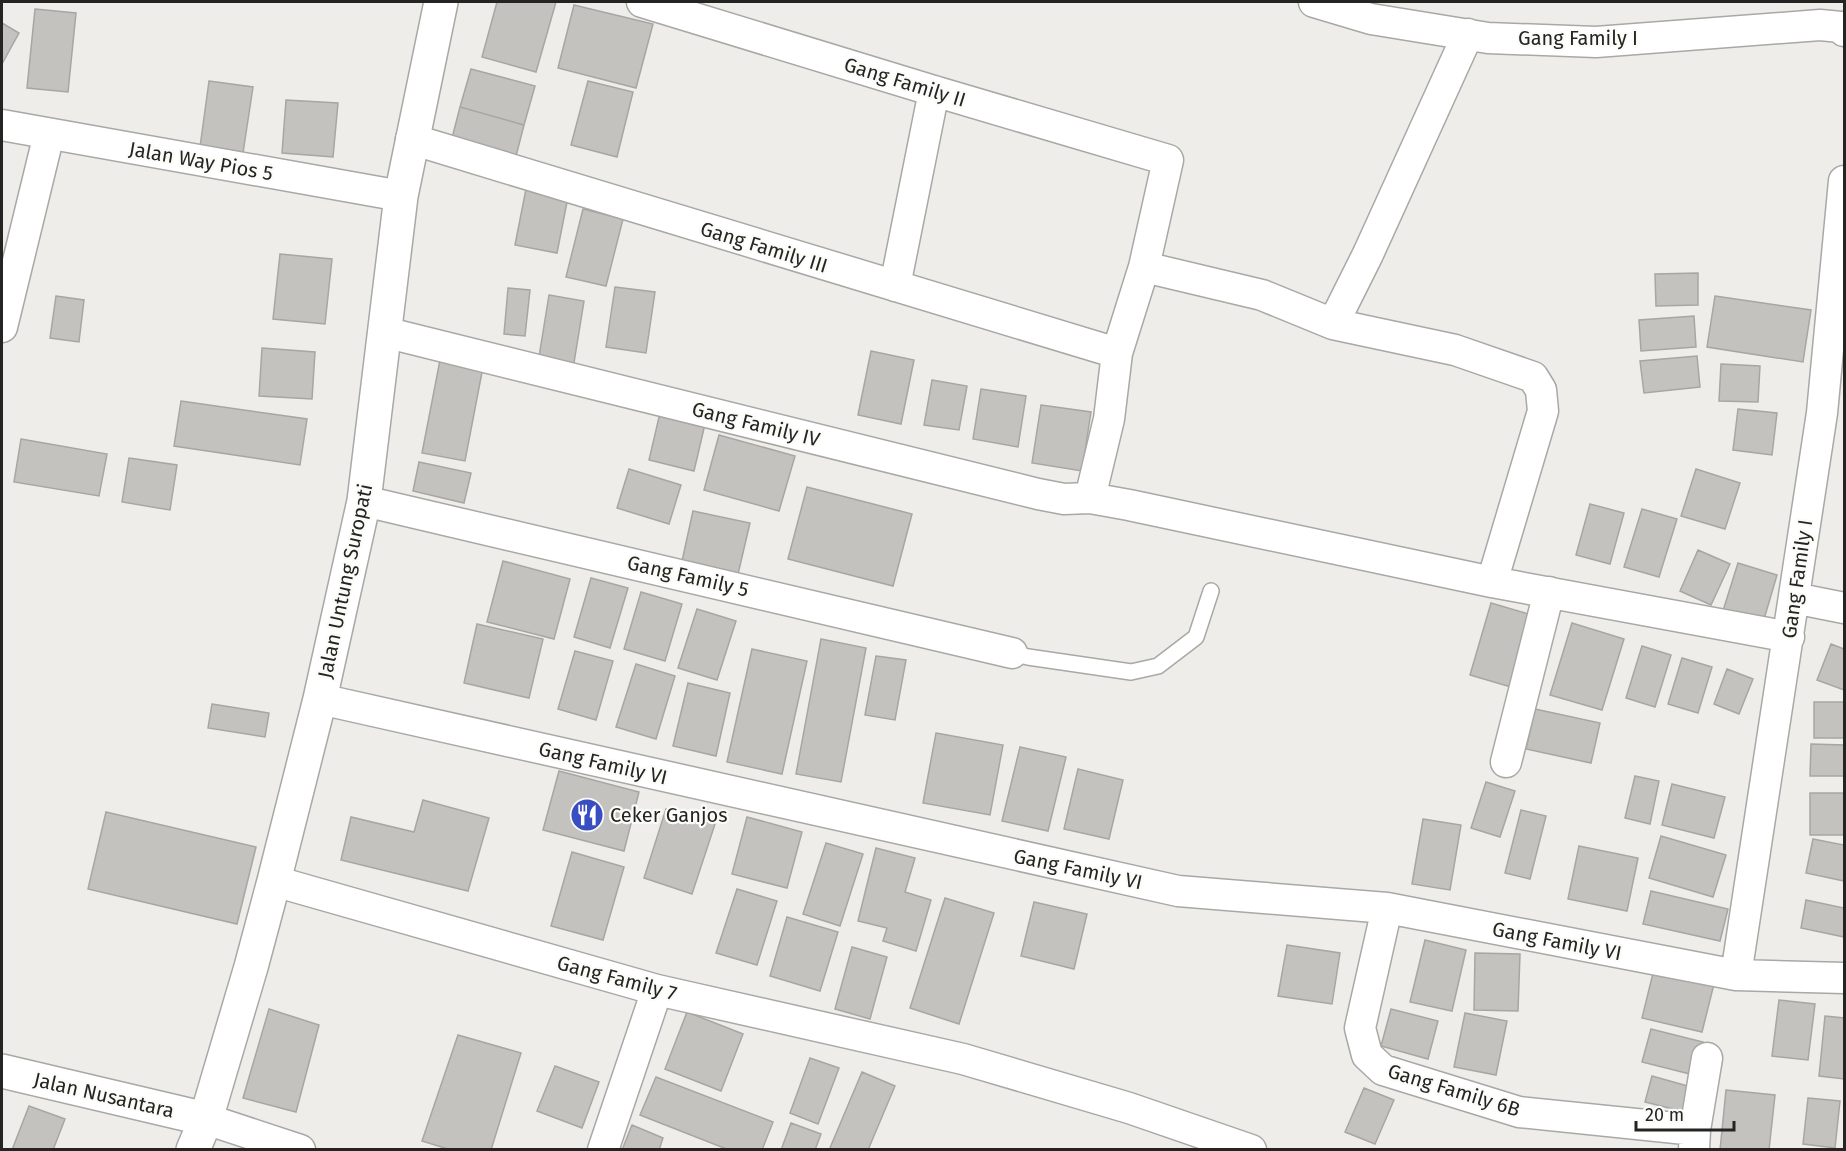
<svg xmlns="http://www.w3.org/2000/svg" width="1846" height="1151" font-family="'Fira Sans',sans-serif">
	<rect width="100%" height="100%" fill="#eeedea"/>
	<path fill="#c3c2bf" stroke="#a7a6a3" stroke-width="1.5" d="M497,2H556L536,72L482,57Z
		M574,5L653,24L636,88L558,68Z
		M35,9L76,13L68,92L27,88Z
		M2,23L19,33L2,64Z
		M471,69L535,86L524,125L460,107Z
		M209,81L253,87L243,153L200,147Z
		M588,81L633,92L617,157L571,145Z
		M286,100L338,103L333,157L282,153Z
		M460,107L524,125L515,160L451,142Z
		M526,189L568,197L557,253L515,245Z
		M583,209L623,219L606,286L566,277Z
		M280,254L332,259L325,324L273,319Z
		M1698,273V305L1656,306L1655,274Z
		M615,287L655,292L646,353L606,347Z
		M508,288L530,290L525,336L504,334Z
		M549,295L584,301L573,369L538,363Z
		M56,296L84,300L79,342L50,338Z
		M1715,296L1811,310L1803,362L1707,347Z
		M1694,316L1696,347L1641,351L1639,320Z
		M262,348L315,352L312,399L259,396Z
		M871,351L914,360L901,424L858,415Z
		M1697,356L1700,387L1644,393L1640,361Z
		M440,360L483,367L465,461L422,453Z
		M1721,364L1760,366L1758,402L1719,401Z
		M932,380L967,386L959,430L924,425Z
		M981,389L1026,396L1018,447L973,439Z
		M181,401L307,419L300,465L174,446Z
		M1041,405L1091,412L1082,471L1032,463Z
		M1738,409L1777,413L1772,455L1733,450Z
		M660,413L705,424L694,471L649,460Z
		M719,435L795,456L779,511L704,490Z
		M21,439L107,454L99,496L14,482Z
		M129,458L177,465L170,510L122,502Z
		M419,462L471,473L464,503L413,491Z
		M629,469L681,485L669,524L617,508Z
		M1696,469L1740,483L1725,529L1681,516Z
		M807,487L912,514L893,586L788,559Z
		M1590,504L1624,513L1610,564L1576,555Z
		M1642,509L1677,519L1659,577L1624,567Z
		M693,511L750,523L738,574L682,561Z
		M1698,550L1730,564L1711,605L1680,591Z
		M503,561L570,579L554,639L487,622Z
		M1738,563L1777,575L1762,626L1722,614Z
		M591,578L628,588L610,648L574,637Z
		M641,592L682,604L665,661L624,649Z
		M1491,603L1532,615L1511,687L1470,675Z
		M697,609L736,621L717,680L678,668Z
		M1572,623L1624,639L1602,710L1550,695Z
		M477,624L543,639L529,698L464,683Z
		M821,639L866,648L841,782L796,774Z
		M1831,644L1844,649V690L1817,680Z
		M1642,646L1671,655L1655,707L1626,698Z
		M752,649L807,661L782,774L727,762Z
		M575,651L613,661L596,720L558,709Z
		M876,656L906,660L895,720L865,715Z
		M1682,658L1712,667L1698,713L1668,704Z
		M636,664L675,676L656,739L616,727Z
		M1727,669L1753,679L1739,714L1714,704Z
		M688,683L730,693L716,756L673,746Z
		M1814,702H1844V738H1814Z
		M212,704L269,713L265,737L208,728Z
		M1535,709L1600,723L1591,763L1526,749Z
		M936,733L1003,745L990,815L923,803Z
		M1811,744L1844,745V776H1810Z
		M1020,747L1066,757L1048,831L1002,821Z
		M1078,769L1123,780L1109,839L1064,829Z
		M559,771L639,792L624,851L543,830Z
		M1635,776L1659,781L1650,824L1625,818Z
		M1486,782L1515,791L1500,837L1471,828Z
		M1672,784L1725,797L1714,838L1662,825Z
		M1810,793H1844V835H1810Z
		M423,800L489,818L468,891L341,860L351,817L414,832Z
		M666,809L715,824L692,894L644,878Z
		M1521,810L1546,816L1530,879L1505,873Z
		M106,812L256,847L237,924L88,889Z
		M747,817L802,832L787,888L732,874Z
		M1423,819L1461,825L1450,890L1412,884Z
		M1661,836L1726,855L1713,897L1649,878Z
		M1813,839L1844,845V881L1806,873Z
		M826,843L863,854L840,926L803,914Z
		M1579,846L1638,858L1627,911L1568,899Z
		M876,848L915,858L905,892L931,900L916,951L883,941L887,928L858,921Z
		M572,852L624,867L603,940L551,926Z
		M737,889L777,901L757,965L716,953Z
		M1651,891L1728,909L1720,941L1643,924Z
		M945,898L994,913L959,1024L910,1008Z
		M1806,900L1844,908V937L1801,928Z
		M1034,902L1087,914L1074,969L1021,956Z
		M787,917L838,932L820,991L770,976Z
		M1425,940L1466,950L1452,1011L1410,1002Z
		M1287,945L1340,953L1332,1004L1278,996Z
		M852,947L887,957L870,1019L835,1009Z
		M1475,953L1520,954L1518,1011L1474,1010Z
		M1655,965L1715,980L1702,1032L1642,1018Z
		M1779,1000L1815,1004L1808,1060L1772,1056Z
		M269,1009L319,1025L296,1112L243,1098Z
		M1391,1009L1438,1021L1428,1059L1381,1046Z
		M687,1012L743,1034L721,1091L665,1069Z
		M1465,1013L1507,1021L1496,1075L1454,1067Z
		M1825,1016L1844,1018V1079L1819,1076Z
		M1651,1029L1703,1042L1694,1075L1642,1062Z
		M458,1035L521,1053L491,1150H451L422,1141Z
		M810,1058L839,1068L818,1124L790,1113Z
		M555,1066L599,1082L582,1128L537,1111Z
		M862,1072L895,1086L868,1150H834L830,1148Z
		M1652,1076L1695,1088L1689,1113L1645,1102Z
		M656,1077L773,1122L762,1150H729L640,1115Z
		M1364,1088L1394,1100L1375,1144L1345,1132Z
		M1726,1090L1775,1095L1769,1150H1720Z
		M1808,1098L1840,1101L1835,1148L1803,1144Z
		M29,1106L65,1119L53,1150H12Z
		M791,1123L821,1134L815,1150H781Z
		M632,1125L663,1138L659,1150H622Z"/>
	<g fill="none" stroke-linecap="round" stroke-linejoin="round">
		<defs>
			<path id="lane" d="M1012,653L1028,657L1131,672L1158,666L1196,637L1211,591"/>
			<path id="street" d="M642,2L934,91L1168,160L1144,267L1117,353L1109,419L1090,498
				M1314,2L1371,19L1488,38L1596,42L1820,25L1841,27L1844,31
				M2,125L401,196
				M411,139L1117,353
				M1144,267L1262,295L1333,324L1368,254L1468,34
				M895,286L934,91
				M1333,324L1455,350L1533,377L1541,390L1543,411L1492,582
				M2,327L49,134
				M384,332L1038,494L1064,499L1090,498L1129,505L1492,582L1789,637
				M364,501L1012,653
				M1794,598L1844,608
				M320,699L1178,891L1387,908L1736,975L1844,978
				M1506,762L1549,592
				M274,881L657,990L963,1059L1129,1108L1251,1150
				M1387,908L1360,1028L1367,1055L1383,1070L1519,1112L1695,1130
				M1736,975L1822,413L1844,181
				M206,1119L300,1150
				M603,1150L657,990
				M1694,1150L1695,1130L1707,1058"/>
			<path id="secondary" d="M2,1071L206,1119
				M193,1150L206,1119L251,967L274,881L320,699L364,501L401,196L441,2"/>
		</defs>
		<use href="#lane" stroke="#a9a8a5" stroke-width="18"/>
		<use href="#street" stroke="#a9a8a5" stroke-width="33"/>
		<use href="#secondary" stroke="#a9a8a5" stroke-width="36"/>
		<use href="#lane" stroke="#fff" stroke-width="15"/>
		<use href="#street" stroke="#fff" stroke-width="30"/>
		<use href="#secondary" stroke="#fff" stroke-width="33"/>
	</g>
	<defs>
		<symbol id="restaurant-disc" viewBox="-11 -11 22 22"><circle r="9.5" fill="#394ec0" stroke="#fbfbf7"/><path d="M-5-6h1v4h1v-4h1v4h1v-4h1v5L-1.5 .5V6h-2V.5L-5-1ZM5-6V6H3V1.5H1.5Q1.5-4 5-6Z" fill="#fff"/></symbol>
	</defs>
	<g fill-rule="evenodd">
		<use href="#restaurant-disc" x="568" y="796" width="38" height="38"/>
	</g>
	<g text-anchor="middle" stroke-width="4.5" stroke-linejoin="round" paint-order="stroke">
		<g font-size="20" fill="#242423" stroke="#fbfbf7">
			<text x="1578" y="45">Gang Family I</text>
			<text transform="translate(905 82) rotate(17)" y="7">Gang Family II</text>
			<text transform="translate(201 161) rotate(10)" y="7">Jalan Way Pios 5</text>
			<text transform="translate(764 247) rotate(17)" y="7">Gang Family III</text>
			<text transform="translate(756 424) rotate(14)" y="7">Gang Family IV</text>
			<text transform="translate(688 576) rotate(13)" y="7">Gang Family 5</text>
			<text transform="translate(1797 579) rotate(-82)" y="7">Gang Family I</text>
			<text transform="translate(345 581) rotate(-78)" y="7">Jalan Untung Suropati</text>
			<text transform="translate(603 763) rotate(13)" y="7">Gang Family VI</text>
			<text transform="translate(1078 869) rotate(12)" y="7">Gang Family VI</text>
			<text transform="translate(1557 941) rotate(11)" y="7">Gang Family VI</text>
			<text transform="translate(617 978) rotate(15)" y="7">Gang Family 7</text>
			<text transform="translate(1454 1090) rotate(17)" y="7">Gang Family 6B</text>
			<text transform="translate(104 1095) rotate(13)" y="7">Jalan Nusantara</text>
		</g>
		<g font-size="20" fill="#242423" stroke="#fbfbf7" text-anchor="start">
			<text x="610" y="822">Ceker Ganjos</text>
		</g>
	</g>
	<rect width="1846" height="1151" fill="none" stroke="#242423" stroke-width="6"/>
	<path d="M1636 1121v9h98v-9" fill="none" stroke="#242423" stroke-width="3"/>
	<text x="1645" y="1121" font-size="18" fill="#242423" stroke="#fbfbf7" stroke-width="4.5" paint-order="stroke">20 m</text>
</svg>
